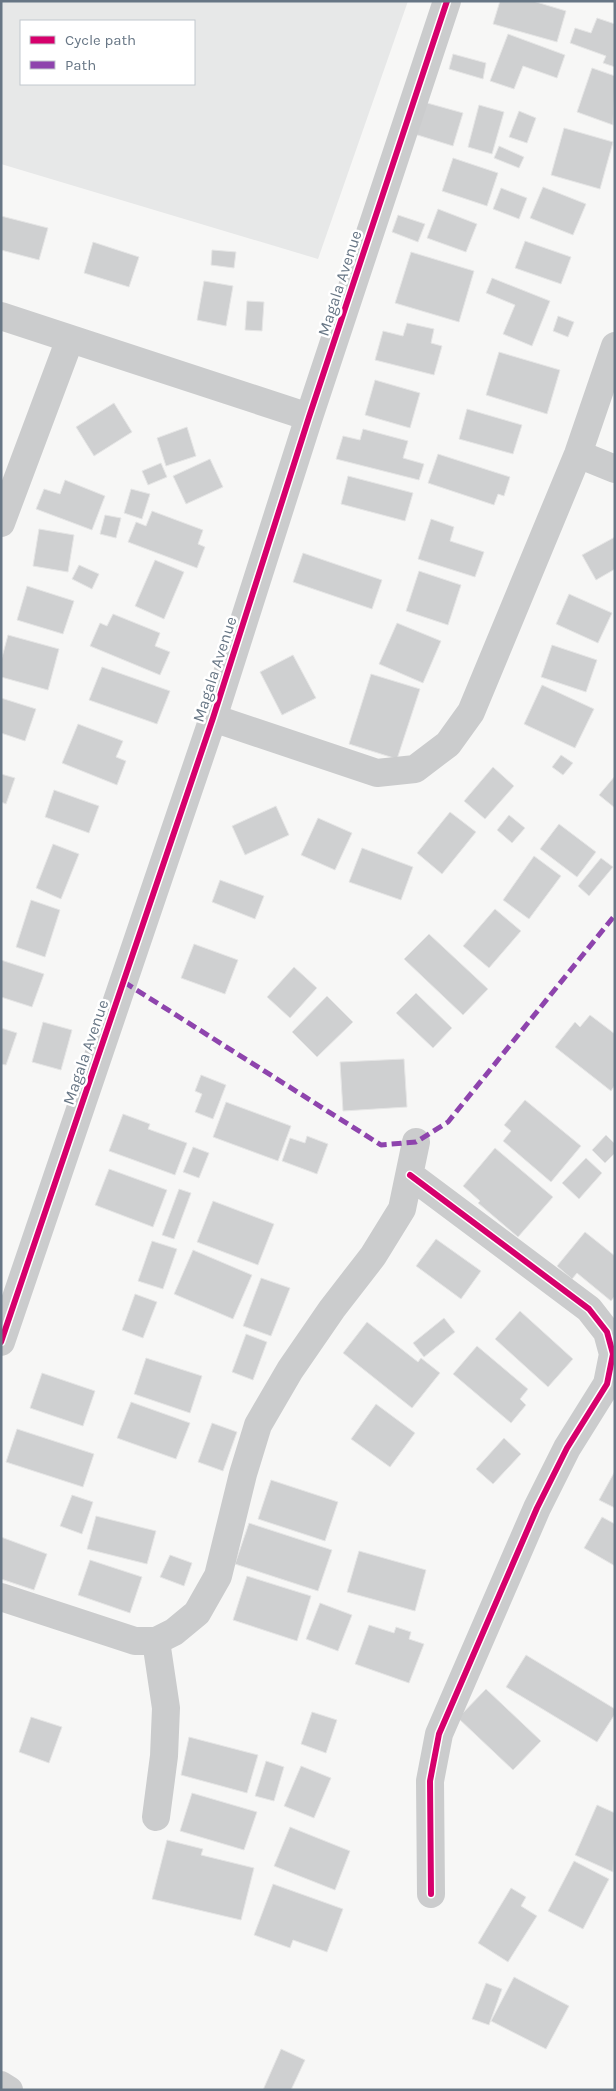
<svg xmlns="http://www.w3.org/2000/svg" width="616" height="2091" font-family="Karla,sans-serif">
	<rect width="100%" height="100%" fill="#f7f7f6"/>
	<path fill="#e7e8e8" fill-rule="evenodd" d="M1,1H408L318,259L1,164ZM21,21H194V84H21Z"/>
	<path fill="#cfd0d1" stroke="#e6e6e6" d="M500,1H533L566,11L557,42L493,24Z
		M597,18L615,24V67L603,63L606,56L570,43L575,28L591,33Z
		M508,34L565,55L557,78L523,66L514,89L490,81Z
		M453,54L486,63L483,79L449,69Z
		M592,68L615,76L613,125L577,112Z
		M420,101L463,113L453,146L411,133Z
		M479,105L504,112L492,154L468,147Z
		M519,111L536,118L527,143L509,137Z
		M564,128L613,142L600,189L551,175Z
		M499,146L524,157L519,168L494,158Z
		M453,158L498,173L487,206L442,191Z
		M543,187L586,204L573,235L530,218Z
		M501,188L527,198L519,219L493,209Z
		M438,209L477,224L466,252L427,238Z
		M398,215L425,224L418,242L392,232Z
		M1,216L48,228L39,260L1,250Z
		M525,241L571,257L561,284L515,268Z
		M93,242L139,257L129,287L84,273Z
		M212,250L236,252L234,268L211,265Z
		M411,252L474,271L459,322L395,303Z
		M492,278L550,301L532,346L503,334L515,305L486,293Z
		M204,281L233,286L226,326L197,320Z
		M247,301L264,302L262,331L245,330Z
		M558,316L574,322L568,337L553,331Z
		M407,323L434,329L431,343L442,346L434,375L375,360L383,331L403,336Z
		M499,352L560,370L547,414L486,395Z
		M375,380L420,393L410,428L365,415Z
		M114,403L132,432L94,456L76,427Z
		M467,409L522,425L513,454L459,439Z
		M187,427L196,456L166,466L157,438Z
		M363,429L408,441L403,458L424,464L419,480L336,459L343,436L360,440Z
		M438,454L510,477L504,496L498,494L494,505L428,483Z
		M210,459L223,487L186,504L173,476Z
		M161,463L167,477L148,485L142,471Z
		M348,476L413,493L405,521L341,504Z
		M65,480L105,496L92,530L36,509L44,489L60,494Z
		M131,489L150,494L142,519L124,513Z
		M152,511L203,530L198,544L205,547L197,568L128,542L136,522L146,526Z
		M105,515L121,518L116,538L100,534Z
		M431,519L454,527L450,541L484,552L475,577L418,559Z
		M39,529L74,535L68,572L33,566Z
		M615,537V569L596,580L582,555Z
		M303,553L382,580L372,609L293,582Z
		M155,560L184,572L164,619L135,606Z
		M79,565L99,574L92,589L72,579Z
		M419,571L461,585L448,625L406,611Z
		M27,586L74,601L63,634L17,620Z
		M569,594L612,613L598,643L556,624Z
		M113,614L160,633L155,646L170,652L160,675L90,646L100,623L107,626Z
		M397,623L441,641L423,683L379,664Z
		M8,635L59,649L48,690L1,677V661Z
		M552,645L597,660L586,692L541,677Z
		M293,655L316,698L282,715L260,672Z
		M102,667L170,691L157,724L89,700Z
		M371,674L420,689L397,759L349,744Z
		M542,685L594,709L575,748L524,724Z
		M1,698L36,709L25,741L1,733Z
		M78,724L123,741L116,757L126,761L117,785L62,763Z
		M561,755L573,763L563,775L552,767Z
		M493,767L514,786L485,819L464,801Z
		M1,774L15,778L6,804L1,802Z
		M615,776V808L599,795Z
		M54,790L99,806L89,833L45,817Z
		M276,806L289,835L245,855L232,826Z
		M450,812L476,832L442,874L417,853Z
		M509,815L525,828L512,843L497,830Z
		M318,818L352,833L335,870L301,855Z
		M559,824L596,852L577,877L540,849Z
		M53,844L79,854L61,899L36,888Z
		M362,848L413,867L401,900L349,882Z
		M534,856L561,876L529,919L503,900Z
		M601,858L613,867L589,896L578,886Z
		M220,880L264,896L255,919L212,902Z
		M31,900L60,910L45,957L16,947Z
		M495,909L521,931L489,968L463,946Z
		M429,934L488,989L463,1015L404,959Z
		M194,944L238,960L225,994L181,978Z
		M1,960L44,974L32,1007L1,997Z
		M294,967L317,988L290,1018L267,997Z
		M416,993L452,1028L433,1048L396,1013Z
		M327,996L353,1022L317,1057L292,1032Z
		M590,1015L615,1034V1085L611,1091L555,1047L575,1022L580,1027Z
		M43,1022L72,1030L61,1070L32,1062Z
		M1,1028L17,1033L6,1065L1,1064Z
		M404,1059L407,1107L343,1111L340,1062Z
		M201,1075L226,1085L213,1119L195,1112L202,1094L195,1091Z
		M525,1100L581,1146L551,1182L503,1141L511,1131L504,1125Z
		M226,1102L291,1126L278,1161L213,1137Z
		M123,1114L150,1124L148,1129L187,1143L175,1175L109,1151Z
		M606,1135L615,1144V1153L605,1163L592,1150Z
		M307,1136L328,1144L317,1174L282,1161L290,1138L305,1143Z
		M193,1147L209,1153L199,1178L183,1172Z
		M495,1148L553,1197L518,1237L478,1203L480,1201L463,1186Z
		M586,1158L602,1173L579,1199L562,1183Z
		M109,1169L167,1190L153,1227L95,1205Z
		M179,1189L191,1193L174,1239L162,1235Z
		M213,1201L274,1224L258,1265L197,1242Z
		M585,1232L615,1256V1296L611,1301L577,1273L572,1279L557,1266Z
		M436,1239L481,1271L461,1299L416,1266Z
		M152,1241L177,1249L163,1289L138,1281Z
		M193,1250L252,1275L233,1319L174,1294Z
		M261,1278L290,1288L271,1336L243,1326Z
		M135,1294L157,1302L143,1338L122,1330Z
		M520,1311L573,1359L548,1387L495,1339Z
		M444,1318L455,1332L424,1357L413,1343Z
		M367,1322L418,1362L421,1358L440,1373L412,1408L343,1353Z
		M246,1334L267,1342L253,1380L232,1372Z
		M477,1346L528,1389L520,1399L526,1405L511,1423L453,1374Z
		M146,1358L202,1376L190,1413L134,1394Z
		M42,1373L95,1391L83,1426L30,1408Z
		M131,1402L190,1423L176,1459L117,1438Z
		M376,1404L415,1433L390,1467L351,1439Z
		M212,1423L237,1432L223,1471L198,1462Z
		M17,1429L94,1454L83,1487L6,1462Z
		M504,1438L521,1454L493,1484L476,1469Z
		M615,1471V1508L599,1500Z
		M271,1480L338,1502L325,1541L258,1519Z
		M72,1495L93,1502L82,1534L60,1526Z
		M96,1516L156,1531L147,1564L87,1549Z
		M602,1517L615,1524V1566L584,1548Z
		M249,1523L332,1550L318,1591L235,1564Z
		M1,1537L47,1554L34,1590L1,1579Z
		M359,1551L426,1570L415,1611L347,1592Z
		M170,1555L192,1563L184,1586L160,1577Z
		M90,1560L142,1577L130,1613L78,1595Z
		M247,1576L311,1596L297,1641L233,1620Z
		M320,1603L352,1615L338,1651L306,1639Z
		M369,1625L394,1633L396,1627L411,1632L409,1639L424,1644L409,1683L355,1664Z
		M526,1655L615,1709V1714L597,1742L506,1687Z
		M486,1689L541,1741L513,1770L458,1718Z
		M312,1712L337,1720L326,1753L301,1744Z
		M31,1717L62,1727L49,1763L19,1752Z
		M189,1737L258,1755L247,1793L181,1775Z
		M266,1761L284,1767L274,1801L255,1796Z
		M301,1766L331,1778L314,1818L284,1806Z
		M192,1793L257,1812L244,1850L180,1831Z
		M597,1805L615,1813L613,1872L575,1855Z
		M290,1827L350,1851L335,1890L274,1866Z
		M167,1840L203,1849L201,1855L254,1868L241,1920L152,1899Z
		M574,1861L609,1879L583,1929L548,1911Z
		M273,1884L343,1909L327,1952L293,1940L290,1948L254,1935Z
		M511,1888L526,1897L521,1906L537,1916L508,1962L478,1943Z
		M514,1977L569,2006L546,2049L491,2021Z
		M486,1983L502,1989L489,2025L472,2019Z
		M281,2049L305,2060L291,2090H263Z"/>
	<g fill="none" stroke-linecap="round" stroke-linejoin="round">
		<path stroke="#cbcccd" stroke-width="28" d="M1,316L309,417
			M578,454L615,469
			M1,523L70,339
			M213,718L377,773L415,769L448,744L471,712L578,454L615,346
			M410,1175L589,1309L607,1332L613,1354L607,1384L567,1448L537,1508L439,1734L430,1781L431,1894
			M1,1342L213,718L309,417L447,1
			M1,1597L135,1641H156L174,1632L197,1613L218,1576L243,1474L258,1425L290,1370L332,1309L373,1256L402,1209L416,1142
			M156,1641L166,1708L164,1756L156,1817
			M1,2085L9,2090"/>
		<path stroke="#8e44ad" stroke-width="5" stroke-dasharray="10 5" stroke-linecap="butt" d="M124,982L381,1145L416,1142L448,1122L615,915"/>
		<defs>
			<path id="cycleway" d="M410,1175L589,1309L607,1332L613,1354L607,1384L567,1448L537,1508L439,1734L430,1781L431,1894
				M1,1342L213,718L309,417L447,1"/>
		</defs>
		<use href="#cycleway" stroke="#fff" stroke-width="9"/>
		<use href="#cycleway" stroke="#d6006c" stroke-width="6"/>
	</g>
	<g text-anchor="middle" stroke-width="5" stroke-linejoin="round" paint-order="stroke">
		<g font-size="16" fill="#677685" stroke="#fff">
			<text transform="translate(339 283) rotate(-72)" y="6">Magala Avenue</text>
			<text transform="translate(214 669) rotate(-72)" y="6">Magala Avenue</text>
			<text transform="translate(85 1052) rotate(-71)" y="6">Magala Avenue</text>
		</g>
	</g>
	<rect width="616" height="2091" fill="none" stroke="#677685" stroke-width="5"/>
	<rect x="20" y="20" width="175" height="65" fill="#ffffff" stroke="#c2c8ce"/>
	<rect x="30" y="36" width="25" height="8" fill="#d6006c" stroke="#c2c8ce"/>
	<text x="65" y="45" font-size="15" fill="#677685">Cycle path</text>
	<rect x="30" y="61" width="25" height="8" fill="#8e44ad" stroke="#c2c8ce"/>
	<text x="65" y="70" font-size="15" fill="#677685">Path</text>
</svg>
